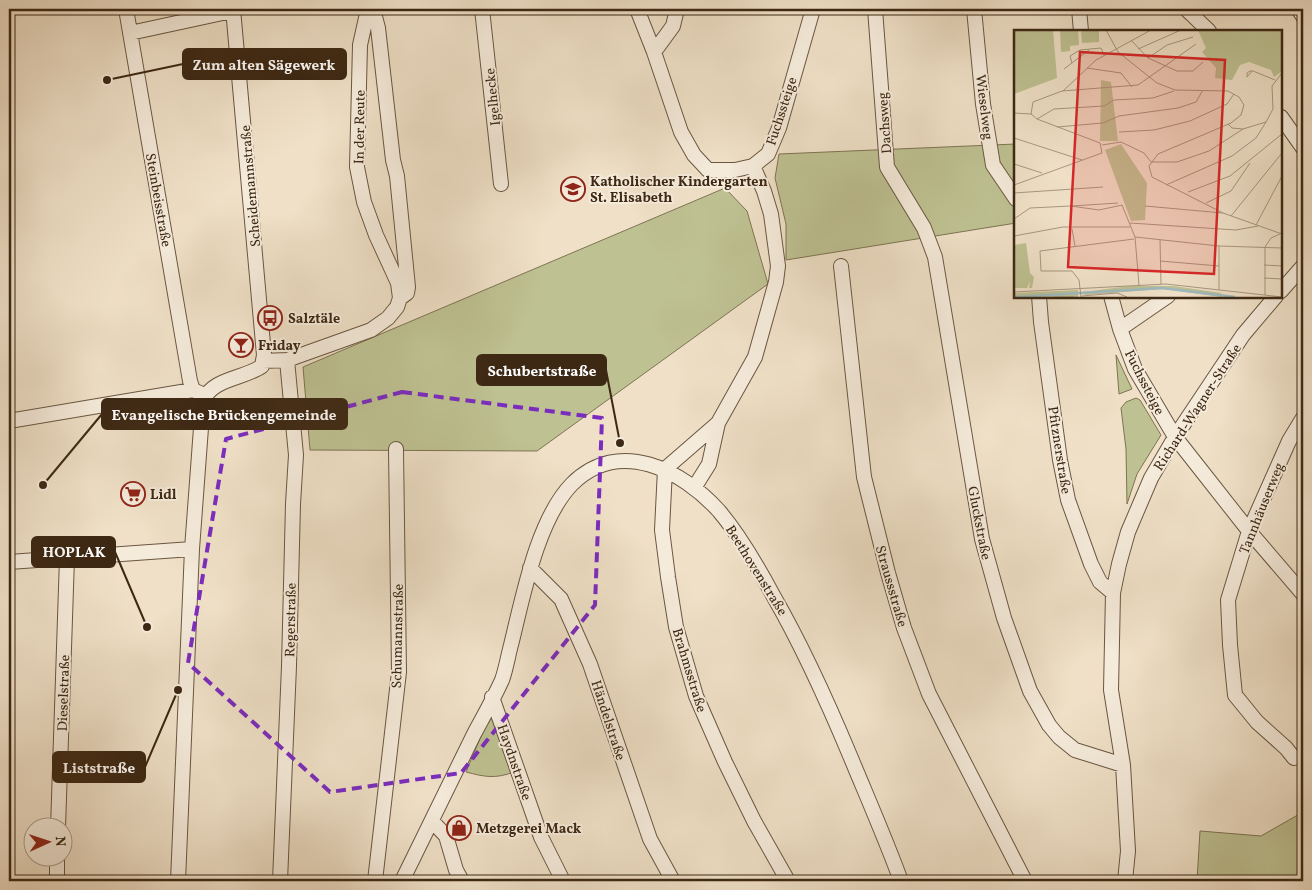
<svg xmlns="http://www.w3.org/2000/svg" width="1312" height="890" font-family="Vollkorn,serif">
	<rect width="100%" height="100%" fill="#efe0c7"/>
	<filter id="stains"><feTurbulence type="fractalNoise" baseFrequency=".004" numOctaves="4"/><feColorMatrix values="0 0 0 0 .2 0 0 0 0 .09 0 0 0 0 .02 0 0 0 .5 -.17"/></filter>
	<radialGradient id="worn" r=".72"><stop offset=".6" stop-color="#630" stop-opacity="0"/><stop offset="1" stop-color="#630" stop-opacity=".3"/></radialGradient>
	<path fill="#bec192" stroke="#7e7453" d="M1016,144V223L786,260V224L775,178L779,154Z
		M725,188L747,211L768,284L537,451L310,450L303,367Z
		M1116,355L1132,389L1119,394Z
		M1136,398L1140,400L1161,435L1137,474L1127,504L1126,449L1121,408L1126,402Z
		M493,707L514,772C495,779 485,777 466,772Z
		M1303,812V881H1197L1200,831L1261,836Z"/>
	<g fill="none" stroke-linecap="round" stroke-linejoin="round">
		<defs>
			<path id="minor" d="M126,9L190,381L193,390
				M373,9L378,28L393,160L397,176L408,287L407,293L403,296
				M482,9L501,184
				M637,9L654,52L681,132L694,155L708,170H735L753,166L768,154L779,128L813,9
				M875,9L887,167L924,228L935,257L982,539L1004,618L1030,691L1049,725L1059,737L1075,750L1123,765
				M974,9L983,104L993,165L1016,199
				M1079,9L1081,31
				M1186,9L1209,31
				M1298,9L1303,16
				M130,33L232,11
				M654,52L673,26L677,9
				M1281,117L1303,148
				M753,166L764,191L771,214L778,266L776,282L755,357L718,423L665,469L662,530L668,577L676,627L696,696L725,762L754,821L788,881
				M841,266L864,477L888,573L904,628L929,694L1025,881
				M1281,291L1303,266
				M1039,296L1041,322L1060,460L1068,500L1091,564L1100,582L1113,593
				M1111,296L1120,329L1135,369L1175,437L1249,531L1303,594
				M1120,329L1168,296
				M263,361L287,360L371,330L388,318L397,307L400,298L398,283L376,235L364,202L357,167L360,45L368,9
				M9,421L193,390L200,393
				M694,488L709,464L718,423
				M9,562L192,549
				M530,568L561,599L590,664L650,839L673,881
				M492,697L541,837L563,881
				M1294,758L1286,748L1257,722L1235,695L1230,645L1228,600L1249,531L1289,441L1303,418
				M432,821L446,836L456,870L462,881
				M58,828L67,558
				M57,881V858
				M178,881L192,549L203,401C212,378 244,379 262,366L264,355L233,9
				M280,881L289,666L293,504L296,455L287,360
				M375,881L399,672L396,449
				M402,881C426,832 450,783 474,734C483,717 494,698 502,680C506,669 508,656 511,645C523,597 537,520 572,484C619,437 682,470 719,511C741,537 758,567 774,597C804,649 828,703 851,758C868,799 886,840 901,881
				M1125,881L1128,851L1123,765L1111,690L1113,593L1119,564L1128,532L1151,478L1175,437L1243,335L1276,296"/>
		</defs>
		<use href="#minor" stroke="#6a5641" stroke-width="16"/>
		<use href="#minor" stroke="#f5ebdb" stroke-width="14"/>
	</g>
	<path fill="none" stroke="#7b2cbf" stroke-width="4" stroke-dasharray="10 6" stroke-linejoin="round" d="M402,392L602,418L595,605L461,773L330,792L188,663L226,439Z"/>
	<defs>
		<symbol id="school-ring" viewBox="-11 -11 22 22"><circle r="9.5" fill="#f5ebdb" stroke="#8f2418" stroke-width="1.5"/><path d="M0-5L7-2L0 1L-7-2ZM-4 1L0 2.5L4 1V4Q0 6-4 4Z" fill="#8f2418"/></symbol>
		<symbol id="bus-ring" viewBox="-11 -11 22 22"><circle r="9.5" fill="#f5ebdb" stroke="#8f2418" stroke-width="1.5"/><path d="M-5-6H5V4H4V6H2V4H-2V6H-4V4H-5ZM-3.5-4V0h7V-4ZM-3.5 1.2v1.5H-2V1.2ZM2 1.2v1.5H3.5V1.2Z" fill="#8f2418"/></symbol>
		<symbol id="bar-ring" viewBox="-11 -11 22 22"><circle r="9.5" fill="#f5ebdb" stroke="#8f2418" stroke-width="1.5"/><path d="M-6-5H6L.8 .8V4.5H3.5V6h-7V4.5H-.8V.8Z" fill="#8f2418"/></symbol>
		<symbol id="supermarket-ring" viewBox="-11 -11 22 22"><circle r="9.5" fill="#f5ebdb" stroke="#8f2418" stroke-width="1.5"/><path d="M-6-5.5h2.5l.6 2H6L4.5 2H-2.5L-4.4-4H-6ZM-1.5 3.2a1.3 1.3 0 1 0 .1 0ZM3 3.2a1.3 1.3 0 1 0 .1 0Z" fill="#8f2418"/></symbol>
		<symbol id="shop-ring" viewBox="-11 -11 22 22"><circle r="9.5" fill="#f5ebdb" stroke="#8f2418" stroke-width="1.5"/><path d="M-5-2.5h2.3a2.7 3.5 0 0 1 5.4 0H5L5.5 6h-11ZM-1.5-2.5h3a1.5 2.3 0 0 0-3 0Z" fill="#8f2418"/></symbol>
	</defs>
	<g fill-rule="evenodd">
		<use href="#school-ring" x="559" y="175" width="28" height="28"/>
		<use href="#bus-ring" x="256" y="304" width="28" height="28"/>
		<use href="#bar-ring" x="227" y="331" width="28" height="28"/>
		<use href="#supermarket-ring" x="119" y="480" width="28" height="28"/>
		<use href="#shop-ring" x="445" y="814" width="28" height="28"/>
	</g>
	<g text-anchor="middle" stroke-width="4" stroke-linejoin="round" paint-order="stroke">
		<g font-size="14" fill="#3d2814" stroke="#f5ebdb">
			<text transform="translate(492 97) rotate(-96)" y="5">Igelhecke</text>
			<text transform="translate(985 107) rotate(83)" y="5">Wieselweg</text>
			<text transform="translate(781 111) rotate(-72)" y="5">Fuchssteige</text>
			<text transform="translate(884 123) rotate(-94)" y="5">Dachsweg</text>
			<text transform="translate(359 127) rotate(-89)" y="5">In der Reute</text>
			<text transform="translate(250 186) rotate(-95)" y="5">Scheidemannstraße</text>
			<text transform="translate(159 200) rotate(80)" y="5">Steinbeisstraße</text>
			<text transform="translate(1145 382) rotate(63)" y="5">Fuchssteige</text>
			<text transform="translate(1197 407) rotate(-57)" y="5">Richard-Wagner-Straße</text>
			<text transform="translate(1060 450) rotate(81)" y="5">Pfitznerstraße</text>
			<text transform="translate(1261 508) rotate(-68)" y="5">Tannhäuserweg</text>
			<text transform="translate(980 523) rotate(79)" y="5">Gluckstraße</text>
			<text transform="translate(757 570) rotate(58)" y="5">Beethovenstraße</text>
			<text transform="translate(892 586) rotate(74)" y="5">Straussstraße</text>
			<text transform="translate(290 620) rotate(-89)" y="5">Regerstraße</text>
			<text transform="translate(397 636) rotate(-89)" y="5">Schumannstraße</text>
			<text transform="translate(690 670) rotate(73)" y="5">Brahmsstraße</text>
			<text transform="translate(63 693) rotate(-88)" y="5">Dieselstraße</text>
			<text transform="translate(609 720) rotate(72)" y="5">Händelstraße</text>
			<text transform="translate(515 762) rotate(71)" y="5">Haydnstraße</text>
		</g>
		<g font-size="14" font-weight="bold" fill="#3d2814" stroke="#f5ebdb" text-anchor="start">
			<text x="590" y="186">Katholischer Kindergarten<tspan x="590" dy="16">St. Elisabeth</tspan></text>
			<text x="288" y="323">Salztäle</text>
			<text x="258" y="350">Friday</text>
			<text x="150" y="499">Lidl</text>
			<text x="476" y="833">Metzgerei Mack</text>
		</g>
	</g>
	<g transform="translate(1014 30)">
		<rect width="268" height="268" fill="#efe0c7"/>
		<path d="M0,0H39L43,48L0,64ZM46,0H64L65,15L56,16V21L47,22ZM67,0H85V12L68,13ZM184,0H267V42L260,47L257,40L235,32L226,35L218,50L201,48L202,38L188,22L192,18ZM87,50L97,52L104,111H86ZM107,114L133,153L131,190L117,191L91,120ZM12,213L16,243L20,247L18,258H15L16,251L13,258H0V215ZM115,256H160L207,263L208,267L149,259L71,265L69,262ZM64,260V267H0V263Z" fill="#bec192"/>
		<path fill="none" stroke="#9fbac0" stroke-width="2.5" d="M0,267L148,258L221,267"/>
		<path fill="none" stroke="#a8967f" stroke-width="1" d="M92,0L104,22L143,53L161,60L214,61L225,67L230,75L227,85L217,93L144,124L135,136L138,147L209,183L268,204M117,10L134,28L163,41H179L189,32M124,19L167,0M134,28L153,15L179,7M58,33L56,26L66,20L87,18L90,25M73,38L107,43L118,57M50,39L75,20M238,41L233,47V43L236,41H239L261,50M49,61L82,30L137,0M0,83L17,84M23,89L40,79L90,76L100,70L139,68L160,61M214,94L218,98L229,99L252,92L259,79L258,56L268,43M43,97L89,93L105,86L164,78L182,72L189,60M105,102L140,100L176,91L213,74L220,64M0,108L68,130M88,115L107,112L130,123L137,132H163L195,121L229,99M0,134L28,143M0,155L88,123L86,113L23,89L17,84L19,72L48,61L124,55L182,14M152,155L218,126L242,108L252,92M174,162L216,146L268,104M0,163L89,157M192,173L217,161L236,133M58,176L104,173M131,176L209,183M217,186L268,123M0,189L16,178L57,176L85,180L108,175L121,207L125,255M116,193L222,200L244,196M242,195L268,146M58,199L61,216M0,206L49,197H116M121,207L205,216L268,218M146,210L147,254M146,231L205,236M250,235L268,236M250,248L268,249M205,260V216M0,262L152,254L268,267M251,265V217L257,208L266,204M68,266L103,263L113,267M40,267H60M67,267L65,250L58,241H27L26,221L120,209"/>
		<path fill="#d62828" fill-opacity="0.15" stroke="#d62828" stroke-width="2.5" d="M66,22L211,30L200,244L54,237Z"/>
		<rect width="268" height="268" fill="none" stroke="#3d2814" stroke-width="2.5"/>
	</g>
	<path fill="none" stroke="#3d2814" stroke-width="2" d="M107 80L183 64M620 443L606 370M43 485L102 414M147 627L115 552M178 690L145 767"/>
	<g fill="#3d2814" stroke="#f5ebdb" stroke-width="2">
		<circle cx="107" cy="80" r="5"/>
		<circle cx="620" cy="443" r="5"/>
		<circle cx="43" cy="485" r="5"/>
		<circle cx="147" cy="627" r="5"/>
		<circle cx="178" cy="690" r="5"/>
	</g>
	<g fill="#3d2814" stroke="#3d2814" stroke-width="2">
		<rect x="183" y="49" width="163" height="30" rx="5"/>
		<rect x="477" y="355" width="129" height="30" rx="5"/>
		<rect x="102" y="399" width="245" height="30" rx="5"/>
		<rect x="32" y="537" width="83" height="30" rx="5"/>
		<rect x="53" y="752" width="92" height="30" rx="5"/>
	</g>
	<g font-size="15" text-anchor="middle" font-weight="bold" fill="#fff">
		<text x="264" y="70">Zum alten Sägewerk</text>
		<text x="542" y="376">Schubertstraße</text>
		<text x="224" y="420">Evangelische Brückengemeinde</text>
		<text x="74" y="557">HOPLAK</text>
		<text x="99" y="773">Liststraße</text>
	</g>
	<rect width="1312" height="890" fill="none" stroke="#efe0c7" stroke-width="30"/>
	<rect x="10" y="10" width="1292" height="870" fill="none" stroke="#3d2814" stroke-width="2.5"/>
	<rect x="15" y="15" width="1282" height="860" fill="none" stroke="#3d2814"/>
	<g transform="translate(48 842) rotate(87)"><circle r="24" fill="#f5ebdb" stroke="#ab9d8b"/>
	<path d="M0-4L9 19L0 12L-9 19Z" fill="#8f2418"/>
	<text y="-8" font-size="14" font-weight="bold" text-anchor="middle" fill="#3d2814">N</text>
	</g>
	<rect width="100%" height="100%" filter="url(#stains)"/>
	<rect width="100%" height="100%" fill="url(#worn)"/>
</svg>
